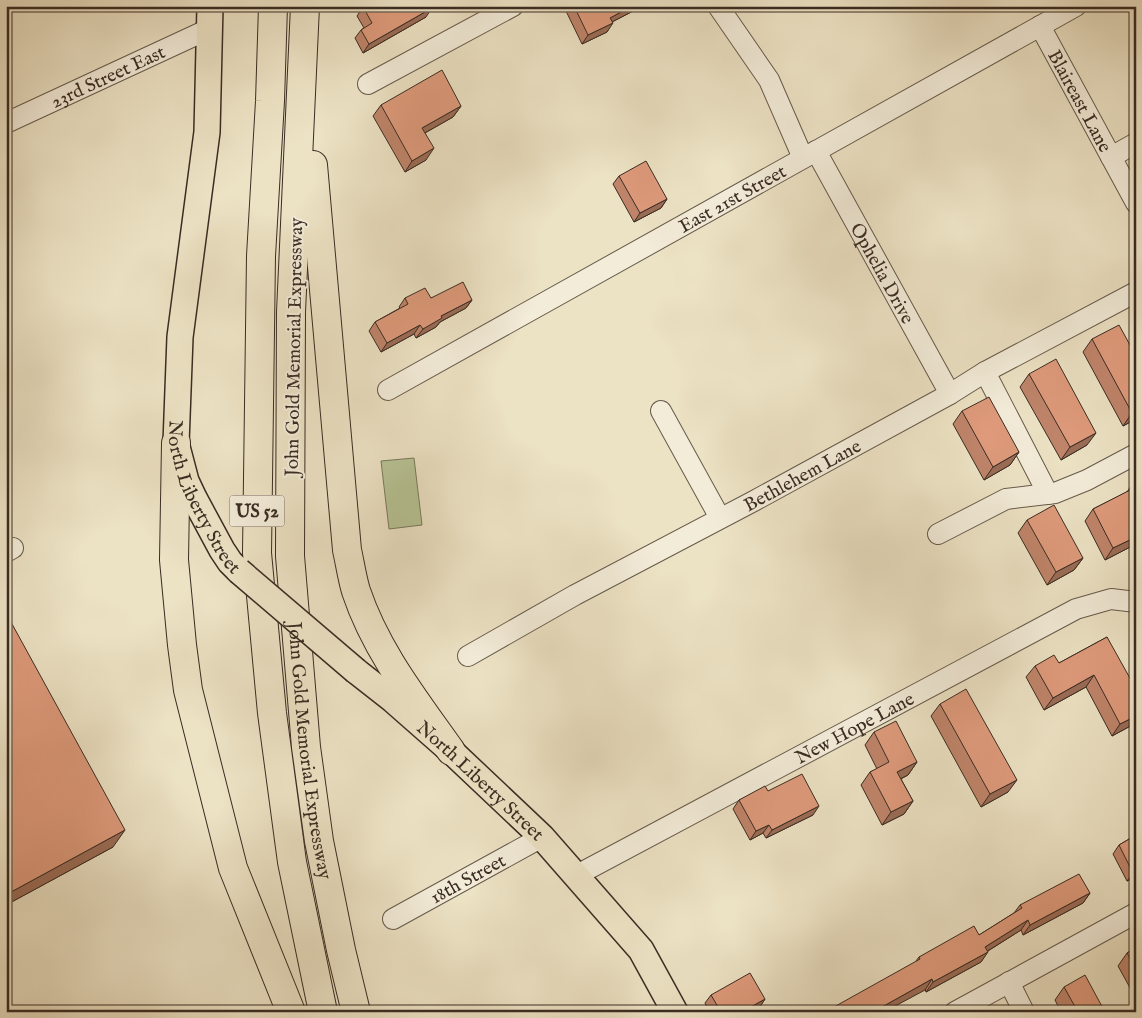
<svg xmlns="http://www.w3.org/2000/svg" width="1142" height="1018" font-family="'IM FELL English',serif">
	<rect width="100%" height="100%" fill="#ece2c4"/>
	<filter id="stains"><feTurbulence type="fractalNoise" baseFrequency=".004" numOctaves="4"/><feColorMatrix values="0 0 0 0 .2 0 0 0 0 .09 0 0 0 0 .02 0 0 0 .5 -.17"/></filter>
	<radialGradient id="worn" r=".72"><stop offset=".6" stop-color="#630" stop-opacity="0"/><stop offset="1" stop-color="#630" stop-opacity=".3"/></radialGradient>
	<path fill="#b7c395" stroke="#78785c" d="M414,458L422,525L389,529L381,461Z"/>
	<g fill="none" stroke-linecap="round" stroke-linejoin="round">
		<defs>
			<g id="minor">
				<path d="M718,6L769,80L803,158"/>
				<path id="s1" d="M1040,26L1136,203"/>
				<path d="M368,84L513,6"/>
				<path id="s2" d="M6,123L211,28"/>
				<path id="s3" d="M816,151L950,394"/>
				<path d="M1111,157L1136,143"/>
				<path d="M985,372L1048,494"/>
				<path id="s4" d="M388,390L1076,6"/>
				<path d="M661,411L720,518"/>
				<path d="M938,534L1006,499L1055,493L1087,480L1136,454"/>
				<path d="M6,552L13,548"/>
				<path id="s5" d="M468,656L575,595L752,502L950,394L985,372L1136,292"/>
				<path id="s6" d="M577,875L1076,609L1111,599L1136,602"/>
				<path id="s7" d="M393,919L542,837"/>
				<path d="M1009,982L1024,1012"/>
				<path d="M955,1012L1136,913"/>
			</g>
			<g id="major">
				<path id="s8" d="M210,6L207,132L180,337L176,443L186,481L194,498L222,550L230,562L239,571"/>
				<path id="s9" d="M356,671L393,700L451,751L542,837L641,950L675,1012"/>
			</g>
			<g id="highway">
				<path d="M273,6L270,101L261,256L257,553L272,713L292,862L323,1012"/>
				<path id="s10" d="M305,6L291,312L290,556L306,747L319,841L341,950L356,1012"/>
				<path d="M313,165L347,550C350,563 352,578 356,591C376,651 415,700 451,751"/>
				<path d="M176,443L174,560L182,645L188,690L233,868L291,1012"/>
			</g>
		</defs>
		<use href="#minor" stroke="#665a4b" stroke-width="22"/>
		<use href="#major" stroke="#3a2c23" stroke-width="28"/>
		<use href="#highway" stroke="#3a2c23" stroke-width="30"/>
		<use href="#minor" stroke="#f3ecd9" stroke-width="20"/>
		<use href="#major" stroke="#ece2c4" stroke-width="25"/>
		<use href="#highway" stroke="#ece2c4" stroke-width="28"/>
		<defs>
			<path id="major-bridge" d="M239,571L356,671"/>
		</defs>
		<use href="#major-bridge" stroke="#3a2c23" stroke-width="28" stroke-linecap="butt"/>
		<use href="#major-bridge" stroke="#ece2c4" stroke-width="25"/>
	</g>
	<path fill="#bf846a" stroke="#3a2c23" d="M567,6H643L612,22L607,32L582,44L565,9Z
		M363,7L426,17L363,53L355,38L361,30L364,28L357,16Z
		M381,105L461,106L453,117L425,133L426,160L405,172L373,116Z
		M619,176L667,199L661,208L634,222L613,184Z
		M405,298H431L472,300L466,308L440,322L436,327L416,338L414,334L381,352L369,331L375,322L400,308L399,307Z
		M1092,339L1136,356V419L1123,426L1083,352Z
		M1029,374L1087,445L1061,460L1020,387Z
		M962,411L1019,452L1010,465L984,480L953,424Z
		M1136,482V544L1105,560L1085,521L1093,509L1127,492L1133,483Z
		M1027,520L1083,558L1074,570L1047,585L1018,533Z
		M6,613L113,847L6,905Z
		M1107,637L1136,723L1112,736L1086,687L1044,710L1026,677L1035,666L1059,663Z
		M940,704L1008,792L981,807L931,716Z
		M874,732L917,762L908,775L901,779L913,801L904,814L882,825L861,785L870,772L877,769L865,745Z
		M768,791L813,815L766,838L763,833L750,840L733,809L739,800Z
		M1136,835V877L1127,881L1113,854L1119,845Z
		M1090,893L1083,903L1023,935L1021,930L988,951L981,962L926,992L916,961L919,957L979,935L1014,913L1020,905Z
		M1136,948V1012H1135L1130,1002L1134,995L1118,966L1127,953Z
		M1064,987L1105,1012H1061L1055,1000Z
		M711,995L765,999L759,1008L752,1012H709L705,1003Z"/>
	<path fill="#9b6c56" stroke="#3a2c23" d="M632,6H643L604,26L610,18Z
		M432,8L426,17L363,53L369,44Z
		M613,23L607,32L582,44L588,35Z
		M461,106L453,117L414,139L422,128Z
		M434,148L426,160L405,172L412,161Z
		M667,199L661,208L634,222L640,213Z
		M472,300L466,308L440,322L436,327L416,338L423,329L441,316Z
		M420,325L414,334L381,352L387,343Z
		M1136,411V419L1123,426L1132,413Z
		M1096,433L1087,445L1061,460L1070,447Z
		M1019,452L1010,465L984,480L993,467Z
		M1136,537V544L1105,560L1113,548Z
		M1083,558L1074,570L1047,585L1056,572Z
		M1094,675L1086,687L1044,710L1053,698Z
		M1136,716V723L1112,736L1120,724Z
		M917,762L908,775L888,785L897,772Z
		M1017,780L1008,792L981,807L990,794Z
		M913,801L904,814L882,825L891,812Z
		M819,806L813,815L766,838L772,830Z
		M769,825L763,833L750,840L756,831Z
		M125,830L113,847L6,905V899L11,892Z
		M1136,871V877L1127,881L1133,873Z
		M1090,893L1083,903L1023,935L1030,925Z
		M1028,920L1021,930L978,957L985,947Z
		M988,952L981,962L926,992L933,982Z
		M932,979L925,990L884,1012H873Z
		M765,999L759,1008L752,1012H742Z"/>
	<path fill="#de9a7b" stroke="#3a2c23" d="M365,6H431L432,8L369,44L361,30L372,23L363,7Z
		M574,6H632L610,18L613,23L588,35Z
		M442,70L461,106L422,128L434,148L412,161L381,105Z
		M646,161L667,199L640,213L619,176Z
		M463,282L472,300L441,316L442,318L423,329L420,325L387,343L375,322L408,304L405,298L425,288L431,298Z
		M1119,325L1136,356V411L1132,413L1092,339Z
		M1056,359L1096,433L1070,447L1029,374Z
		M989,397L1019,452L993,467L962,411Z
		M1136,482V537L1113,548L1093,509L1136,487L1133,483Z
		M1054,505L1083,558L1056,572L1027,520Z
		M6,613L125,830L11,892L6,882Z
		M1107,637L1136,689V716L1120,724L1094,675L1053,698L1035,666L1054,655L1059,663Z
		M966,689L1017,780L990,794L940,704Z
		M896,721L917,762L897,772L913,801L891,812L870,772L889,762L874,732Z
		M802,774L819,806L772,830L769,825L756,831L739,800L765,786L768,791Z
		M1136,835V871L1133,873L1119,845Z
		M1079,874L1090,893L1030,925L1028,920L985,947L988,952L933,982L932,979L873,1012H825L920,959L919,957L974,926L979,935L1022,908L1020,905Z
		M1136,948V969L1127,953Z
		M750,973L765,999L742,1012H721L711,995Z
		M1085,975L1105,1012H1078L1064,987Z
		M641,1008L643,1012H635Z"/>
	<g text-anchor="middle" stroke-width="4" stroke-linejoin="round" paint-order="stroke">
		<rect fill="#f3ecd9" stroke="#72665a" stroke-width="1" x="229.5" y="495.5" width="55" height="31" rx="4"/>
		<g font-size="18" font-weight="bold" fill="#3a2c23">
			<text x="257" y="517">US 52</text>
		</g>
		<g font-size="19" fill="#3a2c23" stroke="#f3ecd9">
			<text dy="7" stroke="none"><textPath href="#s2" startOffset="112">23rd Street East</textPath></text>
			<text dy="7" stroke="none"><textPath href="#s1" startOffset="85">Blaireast Lane</textPath></text>
			<text dy="7" stroke="none"><textPath href="#s4" startOffset="394">East 21st Street</textPath></text>
			<text dy="7" stroke="none"><textPath href="#s3" startOffset="139">Ophelia Drive</textPath></text>
			<text transform="translate(293 347) rotate(-89)" y="7">John Gold Memorial Expressway</text>
			<text dy="7" stroke="none"><textPath href="#s5" startOffset="380">Bethlehem Lane</textPath></text>
			<text dy="7" stroke="none"><textPath href="#s8" startOffset="499">North Liberty Street</textPath></text>
			<text dy="7" stroke="none"><textPath href="#s6" startOffset="314">New Hope Lane</textPath></text>
			<text dy="7" stroke="none"><textPath href="#s10" startOffset="746">John Gold Memorial Expressway</textPath></text>
			<text dy="7" stroke="none"><textPath href="#s9" startOffset="166">North Liberty Street</textPath></text>
			<text dy="7" stroke="none"><textPath href="#s7" startOffset="85">18th Street</textPath></text>
		</g>
	</g>
	<rect width="1142" height="1018" fill="none" stroke="#ece2c4" stroke-width="25"/>
	<rect x="8" y="8" width="1127" height="1003" fill="none" stroke="#3a2c23" stroke-width="2.5"/>
	<rect x="12" y="12" width="1117" height="993" fill="none" stroke="#3a2c23"/>
	<rect width="100%" height="100%" filter="url(#stains)"/>
	<rect width="100%" height="100%" fill="url(#worn)"/>
</svg>
